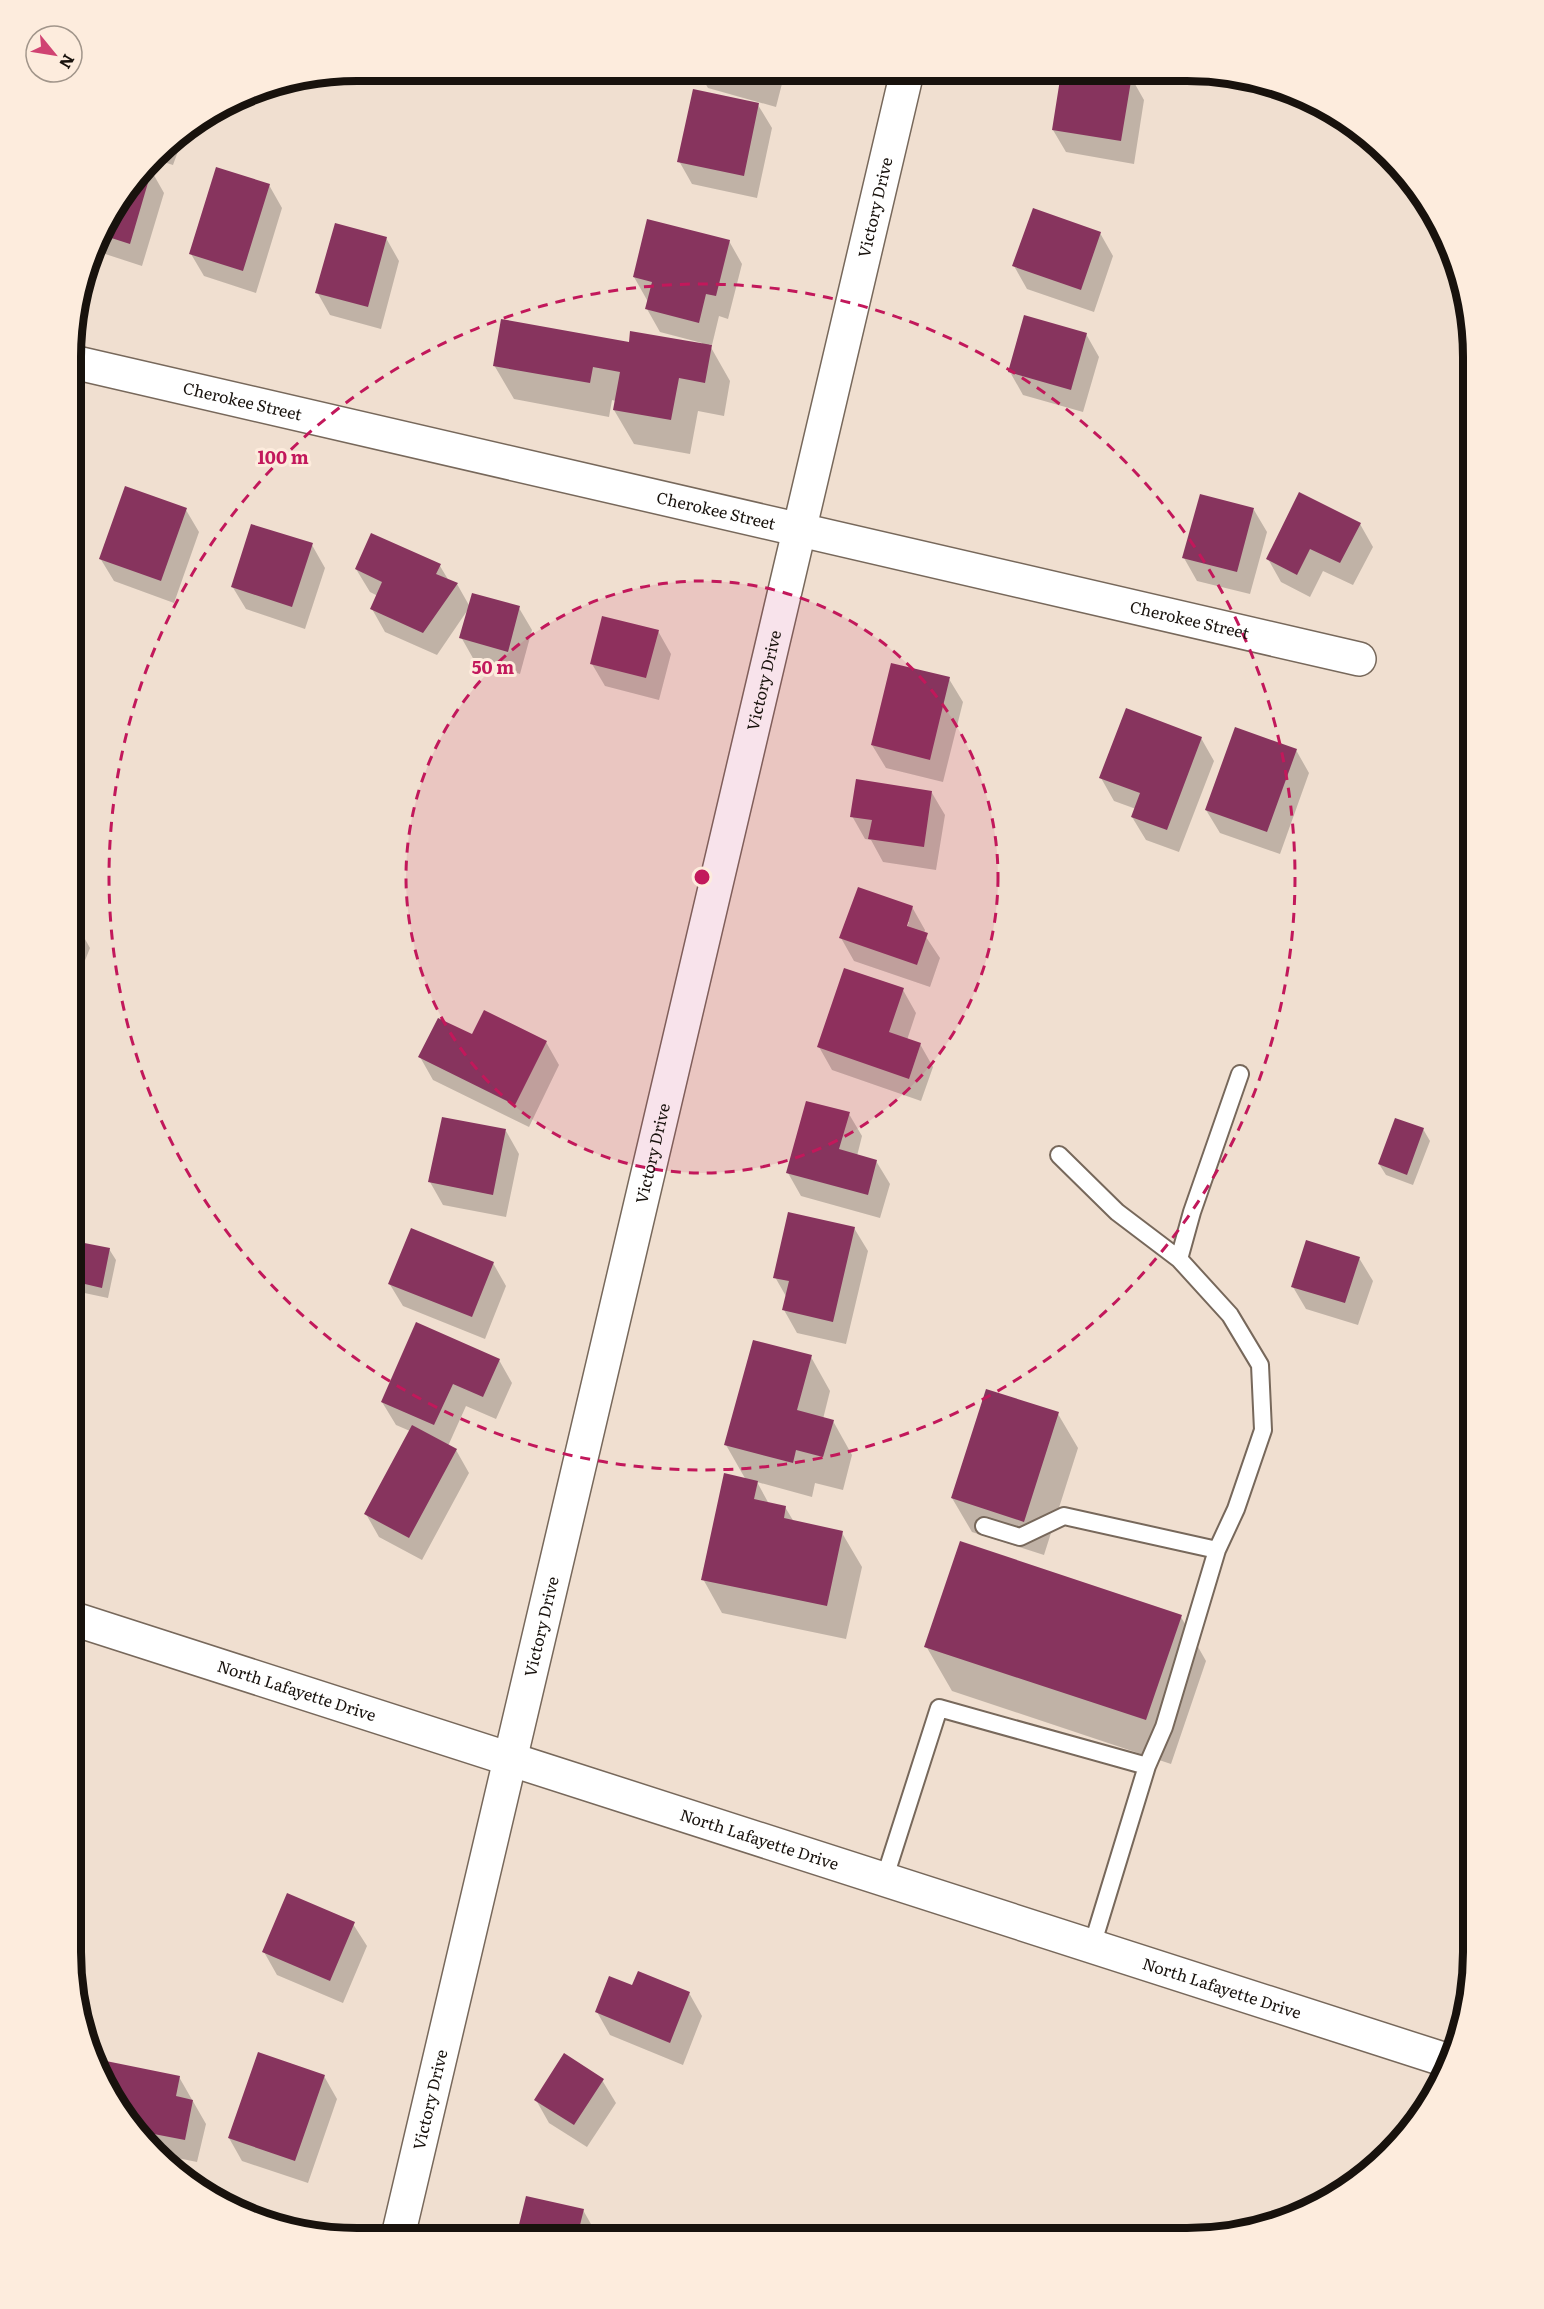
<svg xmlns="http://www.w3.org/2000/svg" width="1544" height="2309" font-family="Literata,serif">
	<rect width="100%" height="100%" fill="#f0dfd0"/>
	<path fill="#0003" fill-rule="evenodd" d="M698,71L785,72L776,107L708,88Z
		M1063,73H1106L1131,77L1144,100L1134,164L1066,152L1053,130Z
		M758,105L772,128L757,198L692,184L679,161Z
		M185,132L173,165L154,159L168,141Z
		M146,169L151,170L164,193L142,266L96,251L109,214Z
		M269,185L282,208L256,293L204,276L191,254Z
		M1100,233L1113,256L1094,312L1027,289L1014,266Z
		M386,238L399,261L381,329L330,315L317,292Z
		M729,241L742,264L728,319L719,316L712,345L709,344L730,381L724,416L698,411L690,454L634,444L614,410L616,401L612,400L609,417L514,399L494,365L630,344L702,345V343L660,332L647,309V300L634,277Z
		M1086,334L1099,357L1083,412L1023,395L1010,372Z
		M73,504L75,508L73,528Z
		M186,510L199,532L174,603L114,581L100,558Z
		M1254,510L1267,532L1250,594L1197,581L1184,558Z
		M1360,524L1373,547L1353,585L1323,571L1310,597L1281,582L1268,559Z
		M312,545L325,568L305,629L246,609L232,586Z
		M440,566L449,581L457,584L470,607L519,608L532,630L520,674L474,660L461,637L469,608L437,655L385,632L372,609L378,596L370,592L356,569Z
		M658,631L671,654L659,700L605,686L592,664Z
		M949,679L963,702L943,782L886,768L872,745Z
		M1201,738L1214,761L1179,852L1146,840L1132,817L1136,809L1114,801L1101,778Z
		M1296,750L1309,773L1280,854L1220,833L1206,810Z
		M932,793L945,815L936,870L883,862L871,840L865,839L852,816Z
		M912,907L925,930L924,934L940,958L930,987L854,961L841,938ZM906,922H909L905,933Z
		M72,923L77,925L90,948L80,973L72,970Z
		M903,990L916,1013L907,1040L920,1044L933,1067L921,1101L832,1070L819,1047Z
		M473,1036L546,1042L559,1065L529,1127L433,1080L420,1057Z
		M849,1114L862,1136L857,1156L876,1161L890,1184L880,1218L801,1196L788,1173Z
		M1423,1129L1430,1141L1413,1185L1386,1175L1379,1164Z
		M506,1131L519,1154L506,1217L443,1205L430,1182Z
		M854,1228L868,1251L846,1344L797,1333L784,1310L787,1298L775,1277Z
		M76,1243L109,1249L116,1260L108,1298L75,1291L72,1285V1264Z
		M1359,1258L1373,1281L1358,1325L1306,1309L1293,1287Z
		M493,1263L506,1286L485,1339L403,1306L389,1283Z
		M811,1357L830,1391L823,1419L833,1421L852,1455L843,1490L815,1483L812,1497L757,1482L769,1504L785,1507L794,1522L842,1533L862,1567L846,1639L722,1613L703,1579L746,1480L726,1445Z
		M499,1360L512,1383L496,1419L466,1406L448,1446L456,1450L469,1473L422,1560L379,1537L366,1514L410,1431L396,1425L382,1402Z
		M1058,1414L1078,1448L1044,1555L972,1532L952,1498Z
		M1181,1617L1206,1661L1171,1764L952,1691L926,1646Z
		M353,1924L367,1946L343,2003L277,1975L264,1952Z
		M689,1993L702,2016L683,2065L610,2035L597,2012Z
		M324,2076L337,2099L308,2183L242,2161L229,2138Z
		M179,2077L206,2124L197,2162L158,2154L130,2127Z
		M602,2080L616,2103L587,2147L549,2123L536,2100Z
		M583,2210L596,2233L595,2237H518Z"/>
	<path fill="#87345e" d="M717,72H766L763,85Z
		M1061,73H1115L1132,75L1121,141L1052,130Z
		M693,89L759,103L744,176L677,162Z
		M216,167L270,184L243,271L189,254Z
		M147,168L152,169L130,244L102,235L109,214Z
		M1033,208L1101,232L1081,290L1012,266Z
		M647,219L730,240L716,296L706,294L699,323L645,309L652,282L633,277Z
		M335,223L387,237L368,307L315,293Z
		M1024,315L1087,333L1071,390L1008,372Z
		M501,319L629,342L630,331L712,345L705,383L679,378L671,420L613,410L620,372L593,367L590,383L493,366Z
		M125,486L187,508L161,581L99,559Z
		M1299,492L1361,523L1340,563L1310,549L1297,575L1266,559Z
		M1200,494L1254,508L1237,572L1182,558Z
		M251,524L313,543L292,607L231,587Z
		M371,533L441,564L436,574L458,583L423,633L370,609L382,582L355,569Z
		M472,593L520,606L508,652L459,638Z
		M602,616L659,630L646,678L590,664Z
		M891,663L950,677L930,760L871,745Z
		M1126,708L1202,737L1167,830L1131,817L1140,793L1099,778Z
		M1235,727L1297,749L1267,832L1205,810Z
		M856,779L932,791L924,847L868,839L872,820L850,817Z
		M858,887L913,906L907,926L928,933L917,965L839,938Z
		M72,922L78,924L72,937Z
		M844,968L904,988L889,1032L921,1043L909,1079L817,1047Z
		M484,1010L547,1041L515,1105L418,1057L438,1018L472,1034Z
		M806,1101L850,1112L839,1149L877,1160L868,1195L786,1173Z
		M442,1117L506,1129L493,1195L428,1182Z
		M1395,1118L1424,1128L1407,1175L1378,1164Z
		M788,1212L855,1227L833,1322L782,1310L789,1281L773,1278Z
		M411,1228L494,1262L472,1317L388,1284Z
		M1306,1240L1360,1257L1345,1303L1291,1287Z
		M74,1241L110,1248L102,1288L72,1281V1256Z
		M416,1322L500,1359L483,1397L453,1384L434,1425L381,1402Z
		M753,1340L812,1355L797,1410L834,1420L823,1457L796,1450L793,1463L724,1445Z
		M986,1389L1059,1412L1024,1522L951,1498Z
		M412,1425L457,1449L409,1538L364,1514Z
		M724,1473L758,1481L754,1499L786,1506L784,1518L843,1531L827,1606L701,1580Z
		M960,1541L1182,1615L1146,1720L924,1647Z
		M287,1893L355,1922L330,1981L262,1952Z
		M638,1971L690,1992L670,2043L595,2012L609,1976L632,1985Z
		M258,2052L325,2075L295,2161L228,2138Z
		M564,2053L604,2079L574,2125L534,2100Z
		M106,2061L180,2076L176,2096L193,2100L185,2140L133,2130L130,2127L102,2079Z
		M526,2196L584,2209L577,2237H516Z"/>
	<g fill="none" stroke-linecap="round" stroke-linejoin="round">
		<defs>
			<path id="service" d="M1059,1155L1117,1212L1179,1259L1230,1315L1260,1365L1263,1430L1236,1509L1217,1550
				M1179,1259L1192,1212L1240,1074
				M984,1526L1020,1537L1064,1516L1217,1550L1164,1727L1147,1766
				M884,1880L939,1708L1147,1766L1092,1946"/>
			<g id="minor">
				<path id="s1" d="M73,362L1359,659"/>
				<path id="s2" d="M398,2236L907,72"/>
			</g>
			<g id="primary">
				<path id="s3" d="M71,1618L1449,2061"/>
			</g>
		</defs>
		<use href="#service" stroke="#77685b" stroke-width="20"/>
		<use href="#minor" stroke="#77685b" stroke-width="36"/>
		<use href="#primary" stroke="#77685b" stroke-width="36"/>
		<use href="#service" stroke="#fff" stroke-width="16"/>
		<use href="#minor" stroke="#fff" stroke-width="33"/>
		<use href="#primary" stroke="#fff" stroke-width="33"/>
	</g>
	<circle cx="702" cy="877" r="296" fill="#c2185b" fill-opacity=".12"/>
	<g fill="none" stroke="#c2185b" stroke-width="3" stroke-dasharray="10 8">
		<circle cx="702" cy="877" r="296"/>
		<circle cx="702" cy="877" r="593"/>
	</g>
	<g text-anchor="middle" stroke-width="6" stroke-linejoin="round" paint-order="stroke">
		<g font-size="16" fill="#18120d" stroke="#fdecdd">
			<text dy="6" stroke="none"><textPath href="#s2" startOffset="2084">Victory Drive</textPath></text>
			<text dy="6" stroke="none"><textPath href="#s1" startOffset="174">Cherokee Street</textPath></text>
			<text dy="6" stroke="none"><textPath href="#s1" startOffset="660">Cherokee Street</textPath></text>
			<text dy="6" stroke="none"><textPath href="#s1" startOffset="1146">Cherokee Street</textPath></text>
			<text dy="6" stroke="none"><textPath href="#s2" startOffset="1598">Victory Drive</textPath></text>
			<text dy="6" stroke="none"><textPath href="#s2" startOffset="1112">Victory Drive</textPath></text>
			<text dy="6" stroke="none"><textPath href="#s2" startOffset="626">Victory Drive</textPath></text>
			<text dy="6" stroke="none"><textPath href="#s3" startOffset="237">North Lafayette Drive</textPath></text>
			<text dy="6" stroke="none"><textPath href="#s3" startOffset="723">North Lafayette Drive</textPath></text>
			<text dy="6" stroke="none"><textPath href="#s3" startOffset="1209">North Lafayette Drive</textPath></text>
			<text dy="6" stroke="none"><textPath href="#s2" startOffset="140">Victory Drive</textPath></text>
		</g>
	</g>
	<path d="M0 0H1544V2309H0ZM357 81H1187A276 276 0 0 1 1463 357V1952A276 276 0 0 1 1187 2228H357A276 276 0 0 1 81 1952V357A276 276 0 0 1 357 81Z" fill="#fdecdd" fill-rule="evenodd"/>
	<path fill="none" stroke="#18120d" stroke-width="8" d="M357 81H1187A276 276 0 0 1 1463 357V1952A276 276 0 0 1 1187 2228H357A276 276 0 0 1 81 1952V357A276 276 0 0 1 357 81Z"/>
	<circle cx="702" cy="877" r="9" fill="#c2185b" stroke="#fdecdd" stroke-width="3"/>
	<g font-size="18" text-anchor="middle" font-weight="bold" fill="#c2185b" stroke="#fdecdd" stroke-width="6" stroke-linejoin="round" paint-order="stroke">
		<text x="283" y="464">100 m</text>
		<text x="493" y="674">50 m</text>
	</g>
	<g transform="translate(54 54) rotate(120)"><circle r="28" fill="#fdecdd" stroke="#a1958a" stroke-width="1.5"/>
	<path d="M0-4.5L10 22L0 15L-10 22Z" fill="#d04372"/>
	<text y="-9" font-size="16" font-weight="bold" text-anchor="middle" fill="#18120d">N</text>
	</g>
</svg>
